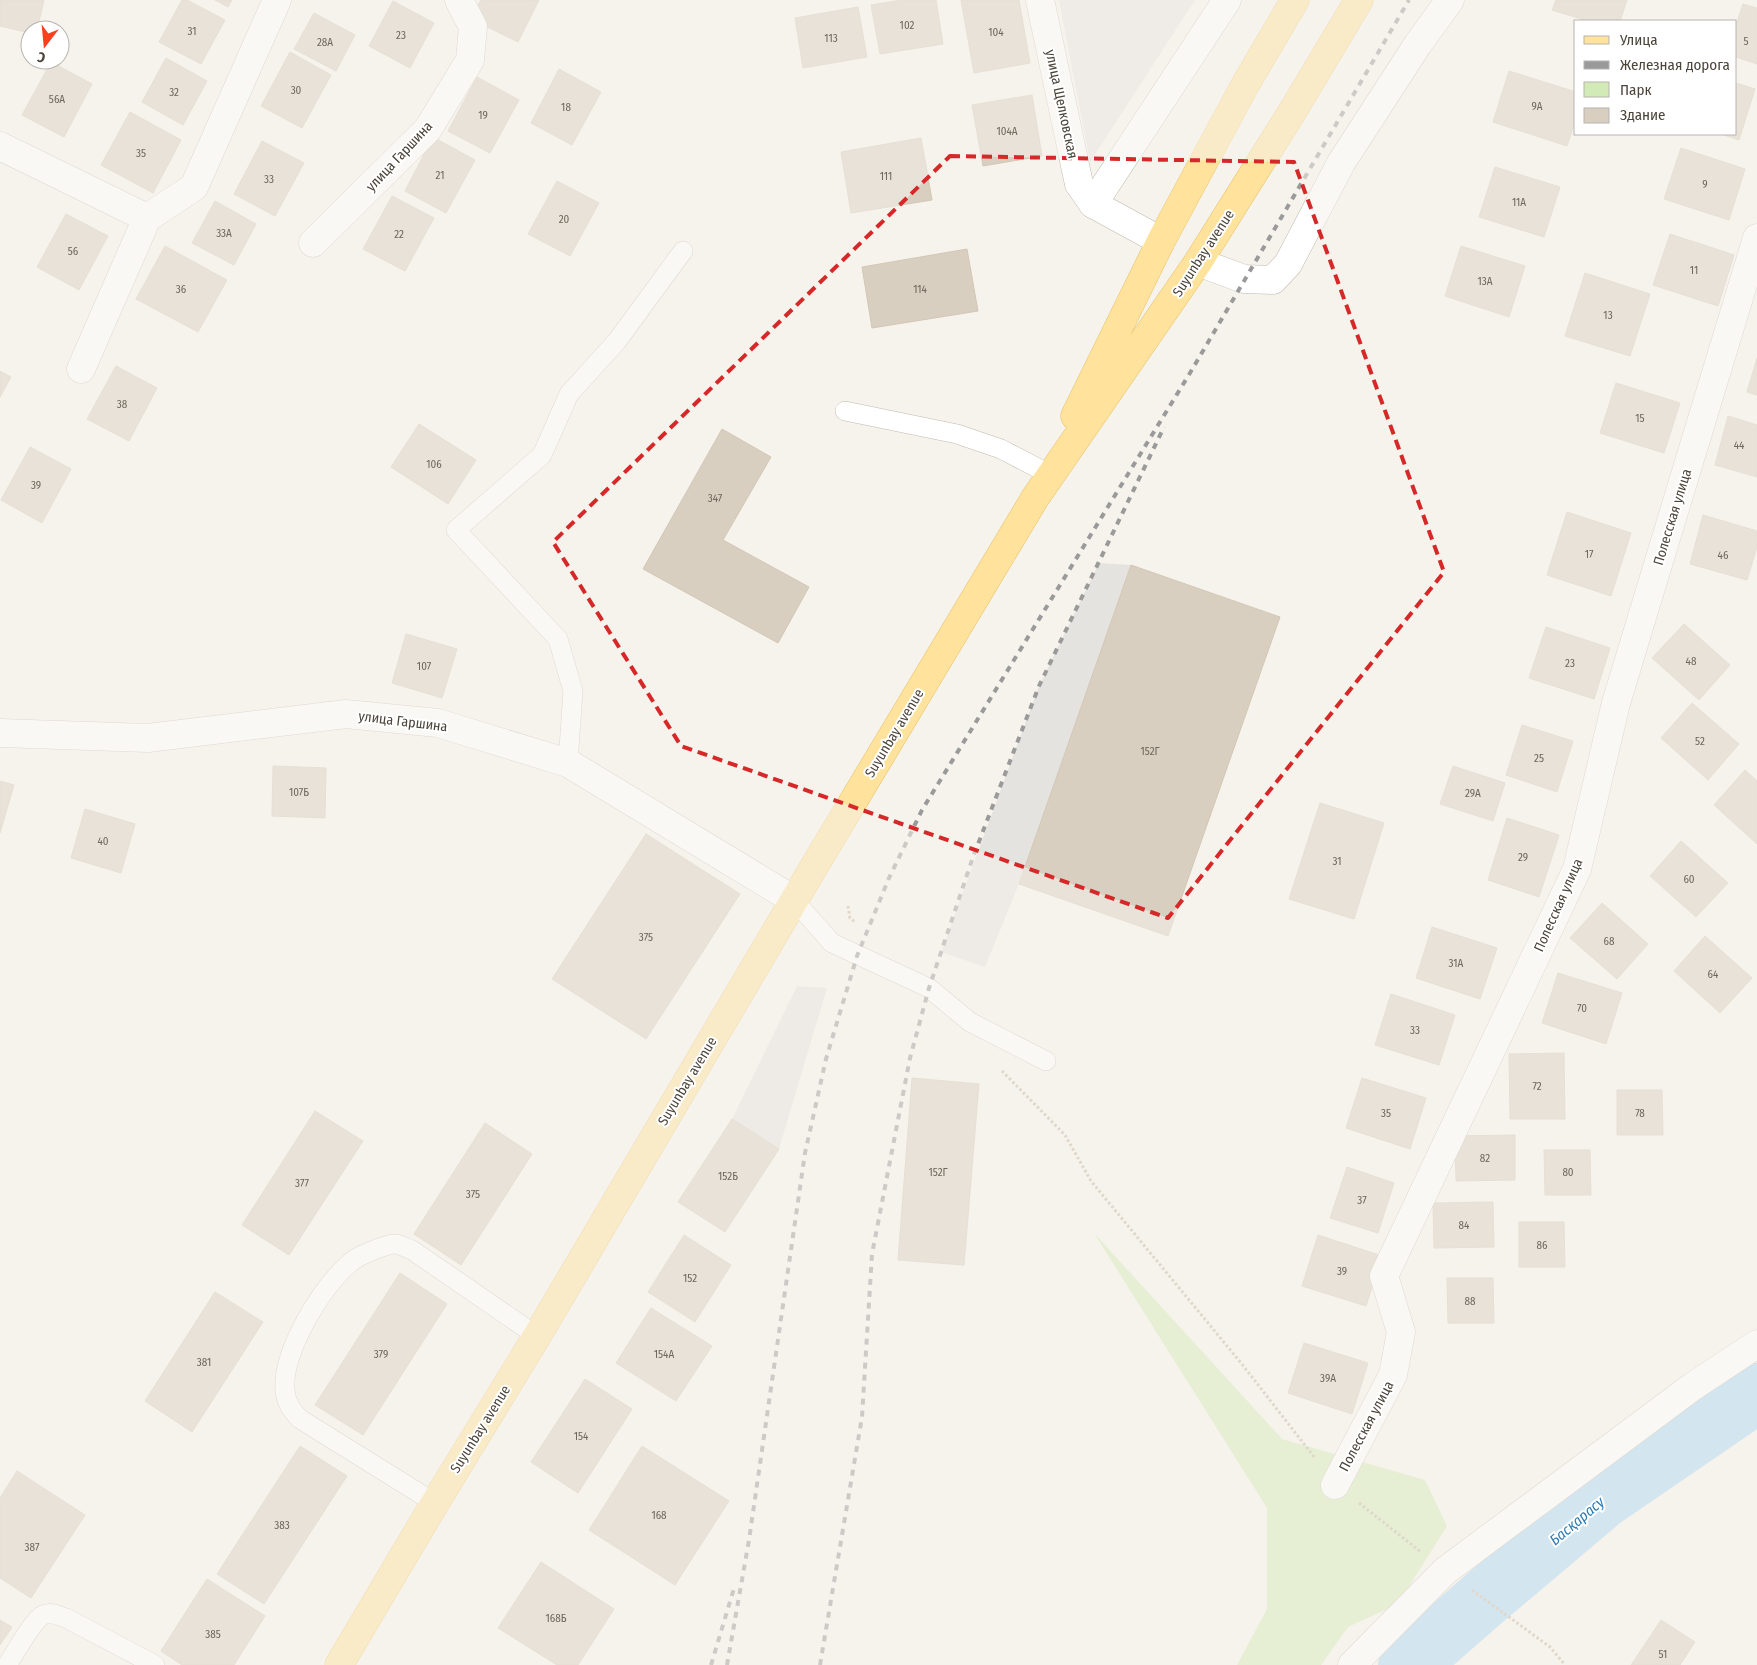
<svg xmlns="http://www.w3.org/2000/svg" width="1757" height="1665" font-family="'Fira Sans Condensed',sans-serif">
	<rect width="100%" height="100%" fill="#f6f3ec"/>
	<path fill="#e6e2dd" d="M1059,0H1195L1090,162Z"/>
	<path fill="#d2eab5" d="M1094,1233L1282,1439L1425,1480L1447,1526L1398,1604L1348,1627L1321,1665H1237L1267,1609V1508Z"/>
	<path fill="#e5e3e0" d="M1099,563L1131,565L1019,884L985,967L941,952L1039,686Z
		M797,986L827,988L779,1149L732,1119Z"/>
	<g fill="none" stroke-linecap="round" stroke-linejoin="round">
		<path stroke="#a9d4f2" stroke-width="60" d="M1408,1665L1486,1597L1602,1499L1757,1393"/>
	</g>
	<path fill="#d8cfc1" stroke="#d3c7b4" d="M0,0H44L37,30H30V33L0,26Z
		M182,0H187L225,20L201,64L159,42Z
		M215,0H232L228,7Z
		M481,0H539L518,42L471,19Z
		M902,0H936L943,44L880,54L871,5Z
		M961,0H1019L1030,63L974,73Z
		M1556,0H1627L1620,21H1588L1552,10Z
		M393,1L434,23L410,68L369,46Z
		M1743,4L1757,8V64L1736,57V25Z
		M858,7L867,57L803,68L795,18Z
		M314,13L355,35L336,71L294,49Z
		M290,52L331,75L302,128L261,106Z
		M166,58L207,81L183,125L142,102Z
		M51,62L92,84L64,137L22,115Z
		M559,69L601,92L572,145L531,123Z
		M1509,71L1576,92V119L1567,146L1493,122Z
		M477,77L519,100L490,153L448,131Z
		M1736,83L1755,89L1739,140L1721,134H1736Z
		M1032,95L1042,156L983,166L972,105Z
		M130,112L181,140L153,193L101,165Z
		M433,137L475,160L446,213L405,191Z
		M921,138L932,200L851,213L841,152Z
		M262,141L304,163L275,216L234,194Z
		M1681,148L1745,169L1729,220L1664,199Z
		M1495,167L1560,187L1544,237L1479,217Z
		M557,181L599,203L570,256L528,234Z
		M392,196L434,218L405,271L363,249Z
		M215,201L256,224L234,265L192,243Z
		M66,214L108,236L79,290L37,267Z
		M1670,234L1734,255L1718,306L1653,285Z
		M165,246L227,280L198,332L136,299Z
		M1461,246L1525,266L1509,317L1445,296Z
		M967,249L978,311L872,328L862,267Z
		M1585,273L1650,294L1630,356L1565,336Z
		M1757,358V395L1747,392Z
		M116,366L157,388L129,441L87,419Z
		M0,371L11,377L0,397Z
		M1616,383L1680,403L1664,453L1600,433Z
		M1728,416L1757,425V477L1715,465Z
		M419,424L476,460L448,504L391,467Z
		M722,429L771,457L723,540L809,587L778,643L643,569Z
		M30,447L71,469L42,523L1,500Z
		M1567,512L1631,533L1611,596L1547,575Z
		M1703,515L1757,531V547L1747,580L1690,564Z
		M1131,565L1280,617L1168,936L1019,884Z
		M1684,624L1730,665L1699,700L1652,658Z
		M1546,627L1610,648L1594,699L1529,678Z
		M406,634L457,649L442,698L392,683Z
		M1692,703L1739,744L1708,780L1661,738Z
		M1522,725L1573,741L1557,792L1506,775Z
		M273,766L326,768L325,818L272,816Z
		M1453,766L1505,783L1493,821L1440,804Z
		M1745,770L1757,781V844L1714,805Z
		M0,781L14,785L0,833Z
		M1320,803L1384,823L1354,919L1289,899Z
		M85,809L135,824L121,873L71,858Z
		M1507,818L1559,835L1539,897L1488,880Z
		M646,834L740,894L646,1039L552,979Z
		M1681,841L1728,883L1696,917L1650,876Z
		M1602,903L1648,944L1617,979L1570,938Z
		M1432,927L1497,948L1480,999L1416,978Z
		M1705,936L1752,978L1720,1013L1674,971Z
		M1558,973L1622,993L1606,1044L1542,1023Z
		M1391,994L1455,1015L1439,1065L1375,1045Z
		M1564,1053L1565,1119H1510L1509,1054Z
		M912,1078L979,1084L964,1265L898,1260Z
		M1362,1078L1426,1098L1410,1149L1346,1128Z
		M1617,1090H1662L1663,1135H1617Z
		M315,1111L363,1141L289,1255L242,1225Z
		M732,1119L779,1149L725,1232L678,1202Z
		M485,1123L532,1154L461,1265L414,1234Z
		M1515,1135V1180L1456,1181L1455,1136Z
		M1544,1150H1590L1591,1195H1545Z
		M1347,1167L1394,1183L1378,1233L1330,1218Z
		M1493,1202L1494,1247L1434,1248L1433,1203Z
		M1519,1222H1564L1565,1267H1519Z
		M684,1235L731,1265L695,1322L648,1292Z
		M1318,1235L1382,1256L1366,1306L1302,1286Z
		M400,1273L447,1304L363,1435L315,1405Z
		M1447,1278H1493L1494,1323H1448Z
		M215,1292L263,1322L192,1432L145,1401Z
		M651,1308L712,1346L676,1401L616,1363Z
		M1304,1343L1368,1363L1352,1414L1288,1393Z
		M585,1379L632,1409L578,1493L531,1462Z
		M300,1446L347,1476L264,1604L217,1574Z
		M642,1446L729,1501L675,1585L589,1530Z
		M17,1471L85,1515L31,1598L0,1578V1498Z
		M541,1562L614,1609L578,1665H557L498,1628Z
		M207,1579L265,1616L234,1665H182L161,1651Z
		M0,1620L12,1627L0,1645Z
		M1661,1620L1695,1642L1680,1665H1631Z"/>
	<g fill="none" stroke-linecap="round" stroke-linejoin="round">
		<defs>
			<path id="service" d="M845,411L957,434L1001,449L1047,473
				M568,763L573,691L558,639L456,530L542,455L569,394L617,341L683,251
				M794,900L832,943L929,988L970,1022L1046,1061
				M435,1503L300,1419C292,1411 286,1403 285,1390C282,1352 321,1288 349,1264C357,1256 369,1252 379,1248C384,1247 389,1244 394,1244C400,1244 406,1248 412,1250L537,1336
				M7,1665C14,1655 33,1620 43,1615C51,1611 59,1616 66,1618L155,1665"/>
			<path id="minor" d="M1040,0L1079,184L1093,204
				M0,146L147,218
				M313,243L428,129L470,60L473,27L459,0
				M81,369L147,218L194,187L277,0
				M1335,1485L1393,1375L1401,1332L1384,1276L1577,869L1616,703L1757,238
				M1352,1665L1445,1571L1692,1387L1757,1344"/>
			<path id="tertiary" d="M1161,241L1093,204L1227,0
				M1198,262L1244,279L1273,280L1288,264L1341,163L1418,44L1450,0
				M0,733L148,738L346,714L438,723L568,763L794,900"/>
			<path id="primary" d="M1075,416L1161,241L1245,85L1295,0
				M339,1665L435,1503L537,1336L815,865L1035,498L1198,262L1292,112L1359,0"/>
		</defs>
		<use href="#service" stroke="#c2bbae" stroke-width="20"/>
		<use href="#minor" stroke="#c2bbae" stroke-width="29"/>
		<use href="#tertiary" stroke="#c2bbae" stroke-width="29"/>
		<use href="#primary" stroke="#e6c16a" stroke-width="29"/>
		<path stroke="#c4b79f" stroke-width="3" stroke-dasharray="2.5 2.5" stroke-linecap="butt" d="M848,906L850,918L855,922
			M1002,1071L1065,1135L1091,1181L1241,1363L1315,1458
			M1359,1503L1421,1552
			M1472,1590L1550,1647L1565,1665"/>
		<use href="#service" stroke="#fff" stroke-width="19"/>
		<use href="#minor" stroke="#fff" stroke-width="28"/>
		<use href="#tertiary" stroke="#fff" stroke-width="28"/>
		<use href="#primary" stroke="#ffe39c" stroke-width="28"/>
		<path stroke="#9a9a9a" stroke-width="4" stroke-dasharray="6 6" stroke-linecap="butt" d="M711,1665L735,1585
			M727,1665L749,1540L805,1153L826,1059L857,956L889,878L922,810L1190,373L1409,0
			M820,1665L862,1417L872,1254L910,1058L929,988L973,857L1039,686L1164,427"/>
	</g>
	<path d="M0 0H1757V1665H0ZM950,156L1294,162L1444,572L1168,918L681,746L553,542Z" fill="#f6f3ec" fill-opacity=".55" fill-rule="evenodd"/>
	<path fill="none" stroke="#d62828" stroke-width="4" stroke-dasharray="10 6" stroke-linejoin="round" d="M950,156L1294,162L1444,572L1168,918L681,746L553,542Z"/>
	<g text-anchor="middle" stroke-width="4" stroke-linejoin="round" paint-order="stroke">
		<g font-size="11" fill="#6e675b">
			<text x="907" y="29">102</text>
			<text x="192" y="35">31</text>
			<text x="996" y="36">104</text>
			<text x="401" y="39">23</text>
			<text x="831" y="42">113</text>
			<text x="1746" y="45">5</text>
			<text x="325" y="46">28А</text>
			<text x="296" y="94">30</text>
			<text x="174" y="96">32</text>
			<text x="57" y="103">56А</text>
			<text x="1537" y="110">9А</text>
			<text x="566" y="111">18</text>
			<text x="483" y="119">19</text>
			<text x="1007" y="135">104А</text>
			<text x="141" y="157">35</text>
			<text x="440" y="179">21</text>
			<text x="886" y="180">111</text>
			<text x="269" y="183">33</text>
			<text x="1705" y="188">9</text>
			<text x="1519" y="206">11А</text>
			<text x="564" y="223">20</text>
			<text x="224" y="237">33А</text>
			<text x="399" y="238">22</text>
			<text x="73" y="255">56</text>
			<text x="1694" y="274">11</text>
			<text x="1485" y="285">13А</text>
			<text x="181" y="293">36</text>
			<text x="920" y="293">114</text>
			<text x="1608" y="319">13</text>
			<text x="122" y="408">38</text>
			<text x="1640" y="422">15</text>
			<text x="1739" y="449">44</text>
			<text x="434" y="468">106</text>
			<text x="36" y="489">39</text>
			<text x="715" y="502">347</text>
			<text x="1589" y="558">17</text>
			<text x="1723" y="559">46</text>
			<text x="1691" y="665">48</text>
			<text x="1570" y="667">23</text>
			<text x="424" y="670">107</text>
			<text x="1700" y="745">52</text>
			<text x="1150" y="755">152Г</text>
			<text x="1539" y="762">25</text>
			<text x="299" y="796">107Б</text>
			<text x="1473" y="797">29А</text>
			<text x="103" y="845">40</text>
			<text x="1523" y="861">29</text>
			<text x="1337" y="865">31</text>
			<text x="1689" y="883">60</text>
			<text x="646" y="941">375</text>
			<text x="1609" y="945">68</text>
			<text x="1456" y="967">31А</text>
			<text x="1713" y="978">64</text>
			<text x="1582" y="1012">70</text>
			<text x="1415" y="1034">33</text>
			<text x="1537" y="1090">72</text>
			<text x="1386" y="1117">35</text>
			<text x="1640" y="1117">78</text>
			<text x="1485" y="1162">82</text>
			<text x="938" y="1176">152Г</text>
			<text x="1568" y="1176">80</text>
			<text x="728" y="1180">152Б</text>
			<text x="302" y="1187">377</text>
			<text x="473" y="1198">375</text>
			<text x="1362" y="1204">37</text>
			<text x="1464" y="1229">84</text>
			<text x="1542" y="1249">86</text>
			<text x="1342" y="1275">39</text>
			<text x="690" y="1282">152</text>
			<text x="1470" y="1305">88</text>
			<text x="381" y="1358">379</text>
			<text x="664" y="1358">154А</text>
			<text x="204" y="1366">381</text>
			<text x="1328" y="1382">39А</text>
			<text x="581" y="1440">154</text>
			<text x="659" y="1519">168</text>
			<text x="282" y="1529">383</text>
			<text x="32" y="1551">387</text>
			<text x="556" y="1622">168Б</text>
			<text x="213" y="1638">385</text>
			<text x="1663" y="1658">51</text>
		</g>
		<g font-size="14" fill="#4b4439" stroke="#fff">
			<text transform="translate(1062 104) rotate(78)" y="5">улица Щелковская</text>
			<text transform="translate(399 156) rotate(-47)" y="5">улица Гаршина</text>
			<text transform="translate(1203 253) rotate(-57)" y="5">Suyunbay avenue</text>
			<text transform="translate(1672 517) rotate(-73)" y="5">Полесская улица</text>
			<text transform="translate(403 721) rotate(7)" y="5">улица Гаршина</text>
			<text transform="translate(894 733) rotate(-59)" y="5">Suyunbay avenue</text>
			<text transform="translate(1558 905) rotate(-66)" y="5">Полесская улица</text>
			<text transform="translate(687 1081) rotate(-59)" y="5">Suyunbay avenue</text>
			<text transform="translate(1366 1426) rotate(-62)" y="5">Полесская улица</text>
			<text transform="translate(480 1429) rotate(-58)" y="5">Suyunbay avenue</text>
		</g>
		<g font-size="15" font-style="italic" fill="#2e7ab2" stroke="#fff">
			<text transform="translate(1577 1521) rotate(-40)" y="5">Басқарасу</text>
		</g>
	</g>
	<rect x="1574" y="20" width="162" height="115" fill="#ffffff" stroke="#b7b4b0"/>
	<rect x="1584" y="36" width="25" height="8" fill="#ffe39c" stroke="#b7b4b0"/>
	<text x="1620" y="45" font-size="15" fill="#4b4439">Улица</text>
	<rect x="1584" y="61" width="25" height="8" fill="#9a9a9a" stroke="#b7b4b0"/>
	<text x="1620" y="70" font-size="15" fill="#4b4439">Железная дорога</text>
	<rect x="1584" y="82" width="25" height="15" fill="#d2eab5" stroke="#b7b4b0"/>
	<text x="1620" y="95" font-size="15" fill="#4b4439">Парк</text>
	<rect x="1584" y="108" width="25" height="15" fill="#d8cfc1" stroke="#b7b4b0"/>
	<text x="1620" y="120" font-size="15" fill="#4b4439">Здание</text>
	<g transform="translate(45 45) rotate(196)"><circle r="24" fill="#ffffff" stroke="#b7b4b0"/>
	<path d="M0-4L9 19L0 12L-9 19Z" fill="#fc3f1d"/>
	<text y="-8" font-size="14" font-weight="bold" text-anchor="middle" fill="#4b4439">С</text>
	</g>
</svg>
